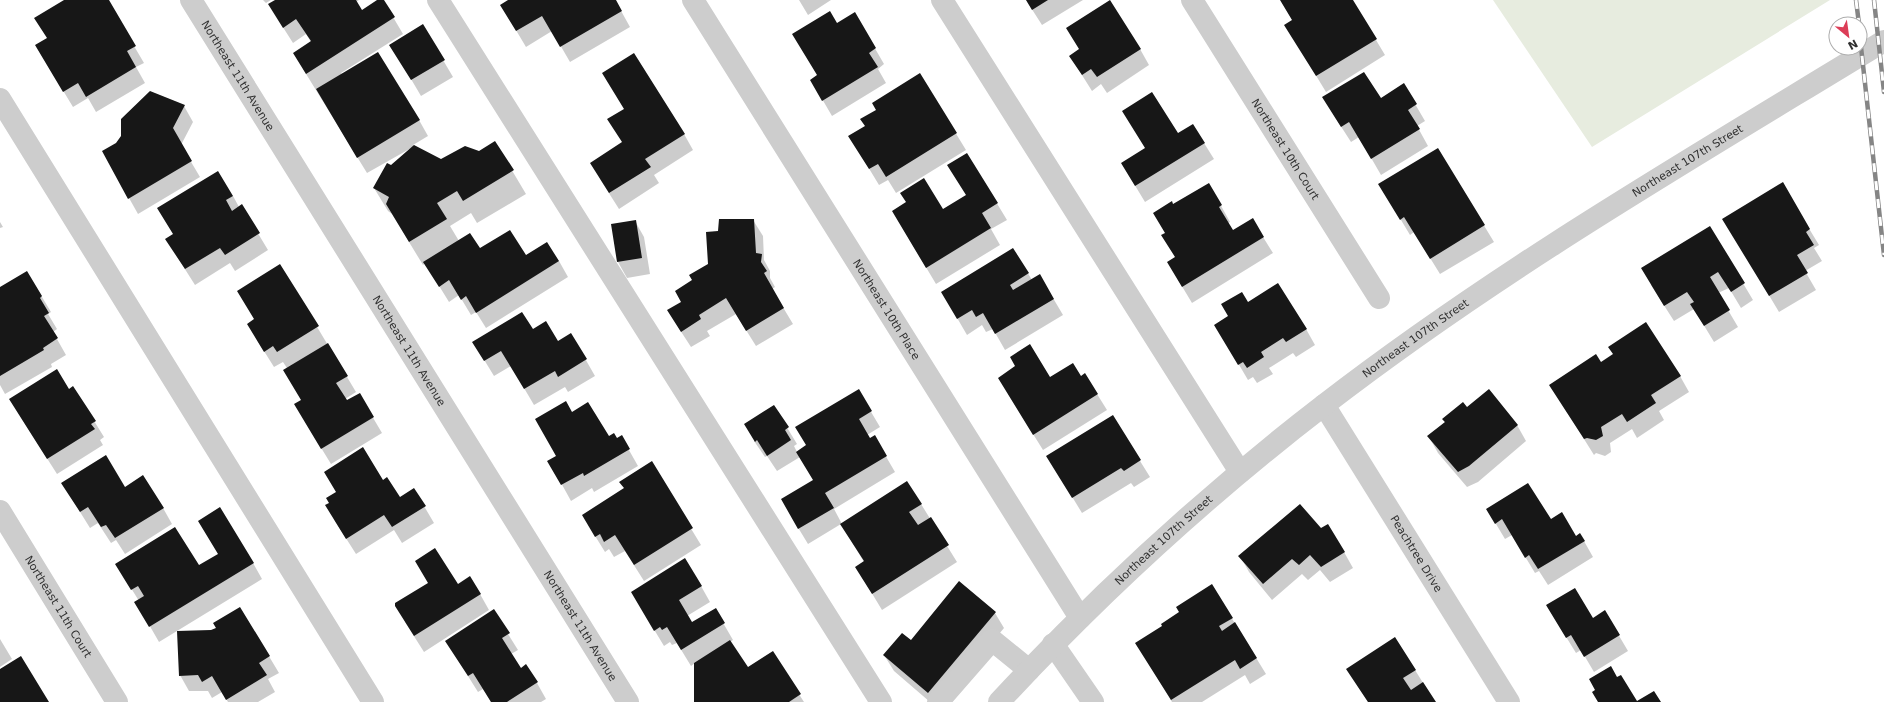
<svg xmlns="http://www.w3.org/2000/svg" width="1884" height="702" font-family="'DejaVu Sans',sans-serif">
	<rect width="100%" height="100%" fill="#fff"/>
	<path fill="#e7ecdf" d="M1493,0H1830L1592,147Z"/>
	<path fill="#0003" d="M66,0H107L144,63L136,67L145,83L96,112L88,98L73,107L36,46L48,39Z
		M263,0H271L266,3Z
		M277,0H359L356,2L362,11L379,0H383L403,34L341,73L342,74L419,120L428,136L413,145L441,161L479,152L495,142L526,194L477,223L471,213L450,226L459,241L480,250L559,261L568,277L486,328L476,312L471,315L459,295L449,302L425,263L423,265L392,214L388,211L374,188L391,167L413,147L367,173L303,69L311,42L306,34L293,43L279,21Z
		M510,0H615L630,27L570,62L552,31L526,47L501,5Z
		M799,0H831L808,15Z
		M1026,0H1083L1042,25Z
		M1282,0H1352L1385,55L1326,92L1295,41L1293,21L1281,1Z
		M855,14L884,64L878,69L886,83L832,116L811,80L818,76L837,24Z
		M423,26L453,77L421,96L391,45Z
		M1140,49L1149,65L1107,93L1101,84L1092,91L1070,56Z
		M920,75L966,150L896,193L888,180L879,185L859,152L866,126L877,110Z
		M1404,85L1425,121L1417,126L1428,146L1381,175L1359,137L1351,142L1333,114L1380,99Z
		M184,106L193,122L181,145L200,177L138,214L129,198Z
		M684,134L693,150L654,175L659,183L619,209L600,179L623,143Z
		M1178,134L1204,143L1214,159L1145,202L1122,164Z
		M1438,150L1494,242L1440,274L1414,232L1410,235L1389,200Z
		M967,154L1007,220L991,229L1000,245L936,284L902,227L943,210L967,196Z
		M1209,184L1230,222L1228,223L1232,231L1263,237L1273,253L1192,303L1177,278L1176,258L1166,234Z
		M1782,184L1819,245L1814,248L1822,261L1805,271L1816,290L1779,312L1733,235Z
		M233,196L239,207L241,205L268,250L235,271L230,263L195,285L176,255L174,235L158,208Z
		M753,220L763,236L764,260L770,271V278L775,287L772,289L793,324L756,346L736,314L707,331L710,336L691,347L678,327L682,302L693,281L709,265L719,232Z
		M635,221L644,237L650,274L627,278L618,262Z
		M0,222L3,227L0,228Z
		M1710,228L1753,300L1741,308L1729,288L1718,293L1738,327L1714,342L1694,309L1674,321L1651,285Z
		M1013,249L1032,280L1040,276L1063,315L1005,350L993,329L986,332L982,325L967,335L942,292Z
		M280,265L356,392L345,399L346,402L359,394L382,433L331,464L304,420L302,400L287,368L283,362L274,367L257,340L255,320Z
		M27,272L51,312L48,314L57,329L53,332L66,355L51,364L52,367L5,394L0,385V288Z
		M1247,303L1306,329L1315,345L1296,357L1293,353L1269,368L1273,374L1257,383L1253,377L1248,380L1225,341Z
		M532,330L558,342L571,334L595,376L568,392L565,387L534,405L511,366L494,376L483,358Z
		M1601,363L1680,376L1689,392L1659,411L1664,420L1637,438L1632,429L1610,443L1611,452L1605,456L1596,453L1594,455L1550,385Z
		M1081,377L1097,394L1107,410L1043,450L1008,394L1050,378Z
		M73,387L104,437L100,440L103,445L57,474L20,416Z
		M858,390L880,427L867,435L870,439L874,436L895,472L834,509L842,524L921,504L957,562L882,610L856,567L864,562L841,524L808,544L791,516L814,481L800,457L777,471L767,456L765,457L754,441L774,406L797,444L794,446L797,452L807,446Z
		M1467,408L1517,425L1526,441L1478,482L1467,487L1438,453L1429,437L1445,423L1443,419Z
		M572,413L609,437L617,439L621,436L638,466L594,492L592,488L571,501L549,461L557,456Z
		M1112,416L1150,477L1134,487L1131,483L1082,513L1057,472Z
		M651,463L701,545L644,581L625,551L614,557L609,549L605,552L592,531L625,489Z
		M383,481L400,498L414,489L434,523L402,543L394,530L356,554L335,521L330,503L337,493Z
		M125,488L163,508L172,524L125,554L116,540L111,543L98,523L90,528L72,499Z
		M1487,509L1550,521L1575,537L1580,534L1593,557L1548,585L1539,571L1535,573L1512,535L1505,539Z
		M1321,529L1344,552L1353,568L1330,582L1320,570L1308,580L1302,574L1272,600L1249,572L1240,556Z
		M219,555L253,563L262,579L159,642L136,602L139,601L126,580L199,567Z
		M457,586L480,594L489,610L424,652L405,622Z
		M701,586L710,602L687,616L692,624L715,609L733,640L730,642L747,668L772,652L804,702H695V663L691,666L677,643L672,645L670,642L664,646L641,608Z
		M1212,586L1266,674L1250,684L1245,675L1202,702H1172L1146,659L1164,627Z
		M1547,606L1593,619L1605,612L1628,651L1594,672L1581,650L1576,653Z
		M240,608L279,673L268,679L275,692L258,702H228L222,692L212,698L208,691H189L180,675L212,631Z
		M493,610L518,650L511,654L521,669L537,683L546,699L541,702H491L483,689L478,692L456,657Z
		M995,613L1004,628L943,702H930L894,671L884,655L911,641Z
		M0,639L12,659L0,667Z
		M1415,670L1435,702H1368L1357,685Z"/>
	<path fill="#171717" d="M64,0H109L136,46L127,51L136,67L86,97L78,83L63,92L35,45L47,38L34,18Z
		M275,0H356L362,10L377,0H384L395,17L306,74L293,53L311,41L296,19L283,28L268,4Z
		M508,0H616L622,11L560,47L542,16L516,31L500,5Z
		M1026,0H1048L1032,10Z
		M1110,0L1141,49L1097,77L1091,69L1082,75L1069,56L1079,49L1066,28Z
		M1280,0H1353L1377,39L1316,76L1284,25L1292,20Z
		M830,11L837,23L855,12L876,48L869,53L878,67L822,101L810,80L817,75L792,34Z
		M423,24L445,60L411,80L389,45Z
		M378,52L420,120L357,158L316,89Z
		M634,53L685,134L645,159L651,167L609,193L590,163L622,142L607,119L624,109L602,73Z
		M1364,72L1381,98L1404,83L1417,104L1408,110L1420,129L1371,159L1349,122L1341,127L1322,97Z
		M920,73L957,133L886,177L878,164L869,169L848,136L865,126L860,119L876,110L872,103Z
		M150,91L185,105L173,128L192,161L128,199L102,151L116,143L121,136V119Z
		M1152,92L1178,133L1193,124L1205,143L1135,186L1121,163L1145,148L1122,111Z
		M495,141L514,170L463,201L457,191L437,203L447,219L409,242L386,204L389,197L373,188L387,163L391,165L414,145L441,159L465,146L479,151Z
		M1438,148L1485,225L1430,259L1404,217L1400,220L1378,184Z
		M967,153L998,203L982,213L991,228L926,268L892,211L906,202L900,193L924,178L943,209L966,195L947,165Z
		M218,171L233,196L226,200L232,211L242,204L260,233L225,255L220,248L185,269L165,239L173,234L157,208Z
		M1783,182L1810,229L1806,232L1814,245L1797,255L1808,273L1769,296L1722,219Z
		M1209,183L1222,205L1219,207L1233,230L1253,218L1264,237L1182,287L1167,262L1175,257L1161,235L1165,233L1153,213L1172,201L1173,204Z
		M719,219H754L756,253L762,254L761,262L767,271L764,273L784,308L746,331L726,298L699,315L701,319L681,332L667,310L681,302L675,291L692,280L689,275L708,264L706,232L718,231Z
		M636,220L642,258L617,262L611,224Z
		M1710,226L1745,283L1731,292L1718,272L1710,277L1730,310L1704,326L1690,304L1694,302L1687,292L1664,306L1641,268Z
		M510,230L526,255L547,242L559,261L476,313L466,296L461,300L449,280L439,287L423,262L470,233L480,248Z
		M1013,248L1029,273L1010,285L1013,290L1040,274L1054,299L995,334L983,313L976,317L972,310L957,319L941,292Z
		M280,264L319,326L277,352L273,346L264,352L247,324L254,319L237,291Z
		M27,271L42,296L40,298L49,313L44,316L58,338L43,348L44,350L0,376V287Z
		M1278,283L1307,329L1286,342L1283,338L1261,352L1264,357L1247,368L1243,362L1238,365L1214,325L1228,316L1221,304L1242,292L1248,302Z
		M522,312L533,329L546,321L558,341L571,333L587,359L558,377L555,371L524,389L501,351L484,361L472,342Z
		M1646,322L1681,376L1651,395L1656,403L1627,422L1622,414L1601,427L1603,436L1596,440L1587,438L1584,439L1549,385L1596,354L1601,362L1613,354L1608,347Z
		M328,343L348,376L336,383L347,400L360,393L374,417L321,449L294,404L301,400L283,370Z
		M1030,344L1050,377L1073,363L1081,376L1085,373L1098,394L1033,435L998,378L1015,366L1010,357Z
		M57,369L69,389L73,386L96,421L91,424L95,429L47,459L9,399Z
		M859,389L872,411L859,419L870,438L875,435L887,456L825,493L834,508L798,529L781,499L813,480L796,452L806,445L795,427Z
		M1489,389L1518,425L1469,466L1458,472L1427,436L1445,422L1442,419L1463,402L1467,407Z
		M566,401L572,412L588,402L609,436L614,433L617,438L622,435L630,449L584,476L583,473L561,485L547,461L556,456L535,419Z
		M774,405L789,427L785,430L791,440L767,456L757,440L755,442L744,424Z
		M1113,415L1141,460L1124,471L1121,468L1072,498L1046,456Z
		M363,447L383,480L387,477L400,497L414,488L426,506L392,527L384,515L346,539L325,505L329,503L326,498L336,492L324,472Z
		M106,455L125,487L143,475L164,508L115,538L106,525L101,527L88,507L80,512L61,483Z
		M652,461L693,528L634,565L615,535L604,542L600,534L595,537L582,515L624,488L619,482Z
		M907,481L922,504L909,512L918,525L931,517L949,545L872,594L855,567L864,561L840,524Z
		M1528,483L1551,519L1562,512L1576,536L1580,533L1585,541L1538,569L1529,555L1525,558L1502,519L1495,524L1486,509Z
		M1300,504L1321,528L1328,524L1345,552L1321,567L1310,555L1299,565L1292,559L1263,584L1238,556Z
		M220,507L254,563L149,627L134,602L144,596L138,586L131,590L115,564L175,527L199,565L218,554L198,521Z
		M435,548L458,584L470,576L481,594L414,636L395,606V603L428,583L415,561Z
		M685,558L702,586L679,600L692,622L716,608L725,623L681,650L667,627L662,630L660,627L654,631L631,592Z
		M959,581L996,612L928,693L883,655L902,633L911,640Z
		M1212,584L1233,618L1219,626L1222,631L1235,622L1257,658L1240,669L1235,660L1171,700L1135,643L1162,626L1161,624L1179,612L1176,607Z
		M1575,588L1593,618L1605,610L1620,635L1584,657L1571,635L1566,638L1546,605Z
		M240,607L270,656L259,663L267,675L226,700L212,676L202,682L198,675L179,676L177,631L211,630L216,628L213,623Z
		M494,609L510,633L502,638L521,668L526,664L538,682L507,702H491L473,673L468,676L445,641Z
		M1395,637L1416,670L1403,678L1411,690L1423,682L1436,702H1368L1346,669Z
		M730,640L748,667L773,651L801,694L789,702H694V663Z
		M21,656L49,702H0V669Z
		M1611,666L1617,677L1621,675L1637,701L1654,691L1661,702H1598L1592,692L1595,690L1589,679Z"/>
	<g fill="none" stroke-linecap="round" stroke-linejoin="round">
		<g stroke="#cdcdcd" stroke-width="22">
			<path id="s1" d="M191,0L628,702"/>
			<path d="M438,0L881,702"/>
			<path id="s2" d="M693,0L1080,618"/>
			<path d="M942,0L1240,472"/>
			<path id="s3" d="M1192,0L1379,298"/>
			<path d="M0,99L373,702"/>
			<path id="s4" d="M1324,405L1509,702"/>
			<path id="s5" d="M0,511L117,702"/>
			<path d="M1053,644L1093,702"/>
			<path d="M938,702L992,640L1029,670"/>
			<path id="s6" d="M999,702C1099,594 1207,495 1324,405C1500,269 1694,157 1884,41"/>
		</g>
		<defs>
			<path id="rail" d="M1856,0L1859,24
				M1874,0L1884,92
				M1860,38L1884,255"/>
		</defs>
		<use href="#rail" stroke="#858585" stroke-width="4.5"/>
		<use href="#rail" stroke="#fff" stroke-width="3" stroke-dasharray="9" stroke-linecap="butt"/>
	</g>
	<g text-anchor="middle" stroke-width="4" stroke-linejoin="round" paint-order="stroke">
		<g font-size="11" fill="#303030" stroke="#fff">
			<text dy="4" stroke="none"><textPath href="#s1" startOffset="89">Northeast 11th Avenue</textPath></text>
			<text dy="4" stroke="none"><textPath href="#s3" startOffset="176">Northeast 10th Court</textPath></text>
			<text dy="4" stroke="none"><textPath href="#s6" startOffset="879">Northeast 107th Street</textPath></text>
			<text dy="4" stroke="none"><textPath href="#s2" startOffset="365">Northeast 10th Place</textPath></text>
			<text dy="4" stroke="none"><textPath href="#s6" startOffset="554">Northeast 107th Street</textPath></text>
			<text dy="4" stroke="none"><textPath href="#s1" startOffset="413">Northeast 11th Avenue</textPath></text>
			<text dy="4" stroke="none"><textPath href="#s6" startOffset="231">Northeast 107th Street</textPath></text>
			<text dy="4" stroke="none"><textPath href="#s4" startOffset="175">Peachtree Drive</textPath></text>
			<text dy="4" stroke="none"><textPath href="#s5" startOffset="112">Northeast 11th Court</textPath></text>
			<text dy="4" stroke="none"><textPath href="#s1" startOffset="737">Northeast 11th Avenue</textPath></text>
		</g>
	</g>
	<g transform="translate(1848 36) rotate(151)"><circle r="19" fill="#ffffff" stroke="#acacac"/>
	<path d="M0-3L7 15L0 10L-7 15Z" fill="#dc3d57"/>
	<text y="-6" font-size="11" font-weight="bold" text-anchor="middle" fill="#303030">N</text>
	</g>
</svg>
